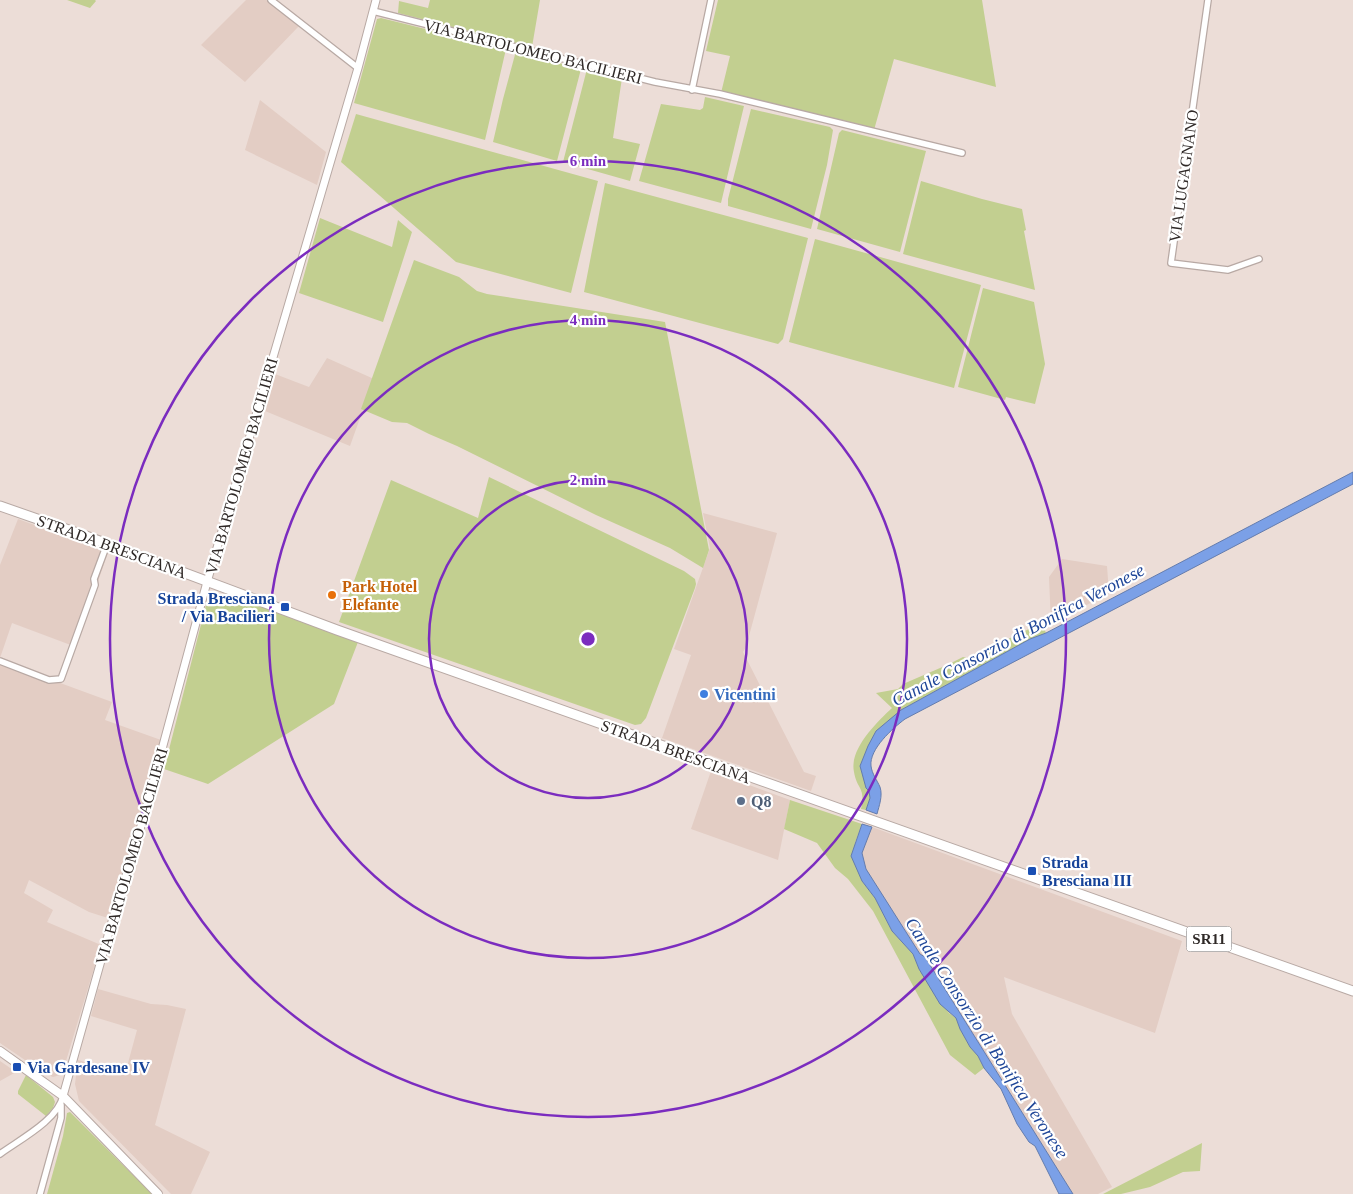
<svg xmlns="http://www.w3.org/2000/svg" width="1353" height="1194" font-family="Georgia,serif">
	<rect width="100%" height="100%" fill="#ecddd7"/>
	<path fill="#e3cdc4" d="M246,0H266L299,26L245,82L201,45Z
		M260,100L326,152L317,185L245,150Z
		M327,358L374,379L350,446L265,411L275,374L309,387Z
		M703,513L777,533L746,647L743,652L804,772L816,776L811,791L662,738L691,655L674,649L710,548Z
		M18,519L108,552L76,647L12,623L0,658L63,684L112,702L105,720L161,740L111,919L89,912L29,880L24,893L53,910L47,922L101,945L63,1071L60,1075L53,1077L44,1073L0,1043V565Z
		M1062,559L1107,566L1109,593L1051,624L1049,577Z
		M711,771L790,800L778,860L691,829Z
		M872,827L1182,941L1155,1033L1004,977L1012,1014L1112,1187L1098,1194H1073L925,957L920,954L866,869L862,853Z
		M98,989L151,1004L167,1005L186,1009L155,1125L210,1152L191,1194H171L79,1101L75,1084L78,1060L125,1074L137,1030L91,1016Z
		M0,1061L16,1072L0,1081Z"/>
	<path fill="#c2cf90" d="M67,0H95L96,1L90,8Z
		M430,0H540L532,47L398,13L399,1L428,8Z
		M718,0H982L996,87L894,59L874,130L721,93L730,56L706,51Z
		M381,18L506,49L485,140L354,103L377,19Z
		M516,51L581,69L557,161L493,142L503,99Z
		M587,69L622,78L613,138L640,144L630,181L563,162Z
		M705,97L744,106L721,203L639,181L661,104L700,110L703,108Z
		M751,109L830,127L833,130L827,165L811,229L728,206V199Z
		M356,114L598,181L571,293L456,262L341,162Z
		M842,130L926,151L900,252L817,229L839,133Z
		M921,181L982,199L1022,209L1026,230L1024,231L1035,290L903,254Z
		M605,183L808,238L783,339L778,344L584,292Z
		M320,218L392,247L398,220L412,232L383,322L299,293Z
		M815,239L981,285L954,388L789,342Z
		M414,260L459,277L477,291L487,294L665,322L709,550L703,568L670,548L596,515L457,446L429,434L407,423L392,422L361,409Z
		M983,288L1034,302L1045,364L1035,404L1006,397L1005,400L958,387Z
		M489,477L684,571L695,579L696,584L695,588L646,718L641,724L635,725L339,622L391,480L478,518Z
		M219,595H229L358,642L334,704L208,784L164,769L206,605L212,598Z
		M1035,624H1042L1046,633L1030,639L901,710L868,746L870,798L866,810L861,809C866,787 857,790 854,772C849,749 877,722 892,708L876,693L898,689L903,684L947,665L963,657L972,659H978L989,648L1027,630Z
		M790,800L862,824L855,843L862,881L875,898L892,931L913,954L919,969L949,1013L956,1018L960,1029L970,1047L978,1056L984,1068L975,1075L950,1055L873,911L848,879L835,868L817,843L784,829Z
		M26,1075L53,1097L55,1102L53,1108L46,1116L18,1094V1091Z
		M70,1112L152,1194H47L63,1136L67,1113Z
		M1202,1143L1200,1171L1183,1172L1150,1187L1121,1194H1103Z"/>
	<path fill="#7ba0e7" stroke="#647cad" d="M1353,472V484L905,719C893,728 869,749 871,766C872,774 877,780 880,787C883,796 879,806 877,814L866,810L870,798L869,791L866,788L860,766L868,746L876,731L901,710L1030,639L1046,633Z
		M862,824L872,827L862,853L866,869L920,954L925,957L1073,1194H1059L1035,1146L1029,1142L1017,1124L1001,1089L984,1068L978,1056L970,1047L960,1029L956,1018L940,1004L919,969L913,954L892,931L875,898L862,881L851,856Z"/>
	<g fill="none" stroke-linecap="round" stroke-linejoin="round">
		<defs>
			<path id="minor" d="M271,0L358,68
				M1208,0L1171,263L1228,270L1259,259
				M373,11L655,82L720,94L962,153
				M692,90L711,0
				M0,661L49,680L61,679L95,585L94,579L107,544
				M0,1154C19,1140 58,1120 63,1096
				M40,1194L61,1118V1105"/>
			<path id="tertiary" d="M63,1096L111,925L144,816L207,582L358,68L376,0"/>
			<path id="secondary" d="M0,1051L63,1096L158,1194"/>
			<path id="primary" d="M0,506L86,536L337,630L1353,991"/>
		</defs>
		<use href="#minor" stroke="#b8a9a4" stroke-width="8"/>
		<use href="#tertiary" stroke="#b8a9a4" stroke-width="9"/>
		<use href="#secondary" stroke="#b8a9a4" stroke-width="10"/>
		<use href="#primary" stroke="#b8a9a4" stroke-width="11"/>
		<use href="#minor" stroke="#fff" stroke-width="5.5"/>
		<use href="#tertiary" stroke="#fff" stroke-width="7"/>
		<use href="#secondary" stroke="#fff" stroke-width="8"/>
		<use href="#primary" stroke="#fff" stroke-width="9"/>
	</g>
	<g fill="none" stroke="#7b2cbf" stroke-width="2.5">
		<circle cx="588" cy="639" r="159"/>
		<circle cx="588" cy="639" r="319"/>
		<circle cx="588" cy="639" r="478"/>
	</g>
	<circle fill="#e8710a" stroke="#fff" stroke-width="2" cx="332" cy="595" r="5"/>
	<g fill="#1a4fb4" stroke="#fff" stroke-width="2">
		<rect x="280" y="602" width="10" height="10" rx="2.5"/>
		<rect x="1027" y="866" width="10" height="10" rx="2.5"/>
		<rect x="12" y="1062" width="10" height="10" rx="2.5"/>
	</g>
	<circle fill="#3f7fe0" stroke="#fff" stroke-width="2" cx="704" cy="694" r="5"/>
	<circle fill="#5c6f8a" stroke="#fff" stroke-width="2" cx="741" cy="801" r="5"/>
	<g text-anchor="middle" stroke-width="4.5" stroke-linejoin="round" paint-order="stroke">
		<rect fill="#fff" stroke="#6d6968" stroke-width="1" x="1186.5" y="926.5" width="45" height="25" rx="4"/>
		<g font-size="15" font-weight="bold" fill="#2f2927">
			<text x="1209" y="944">SR11</text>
		</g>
		<g font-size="16" fill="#2f2927" stroke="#fff">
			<text transform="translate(533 51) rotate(14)" y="6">VIA BARTOLOMEO BACILIERI</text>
			<text transform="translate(1183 176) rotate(-82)" y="6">VIA LUGAGNANO</text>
			<text transform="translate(241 466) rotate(-74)" y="6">VIA BARTOLOMEO BACILIERI</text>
			<text transform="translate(112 546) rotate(20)" y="6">STRADA BRESCIANA</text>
			<text transform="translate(676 751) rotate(20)" y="6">STRADA BRESCIANA</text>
			<text transform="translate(131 856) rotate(-74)" y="6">VIA BARTOLOMEO BACILIERI</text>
		</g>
		<g font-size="16" font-weight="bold" fill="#c56008" stroke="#fff" text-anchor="start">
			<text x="342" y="592">Park Hotel<tspan x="342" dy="18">Elefante</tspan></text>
		</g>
		<g font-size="16" font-weight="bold" fill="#164399" stroke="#fff" text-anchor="start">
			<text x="275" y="604" text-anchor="end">Strada Bresciana<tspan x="275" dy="18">/ Via Bacilieri</tspan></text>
			<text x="1042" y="868">Strada<tspan x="1042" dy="18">Bresciana III</tspan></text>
			<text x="27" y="1073">Via Gardesane IV</text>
		</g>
		<g font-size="16" font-weight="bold" fill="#366cbe" stroke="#fff" text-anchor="start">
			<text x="714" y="700">Vicentini</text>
		</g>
		<g font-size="16" font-weight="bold" fill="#4e5e75" stroke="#fff" text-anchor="start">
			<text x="751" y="807">Q8</text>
		</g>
		<g font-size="18" font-style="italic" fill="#1f4698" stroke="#fff">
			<text transform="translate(1018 635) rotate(-28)" y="6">Canale Consorzio di Bonifica Veronese</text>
			<text transform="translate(987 1038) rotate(57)" y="6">Canale Consorzio di Bonifica Veronese</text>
		</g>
	</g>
	<circle cx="588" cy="639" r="8" fill="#7b2cbf" stroke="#fff" stroke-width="2.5"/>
	<g font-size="15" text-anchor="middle" font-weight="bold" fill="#7b2cbf" stroke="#fff" stroke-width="4.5" stroke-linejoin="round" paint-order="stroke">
		<text x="588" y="166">6 min</text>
		<text x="588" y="325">4 min</text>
		<text x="588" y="485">2 min</text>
	</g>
</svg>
